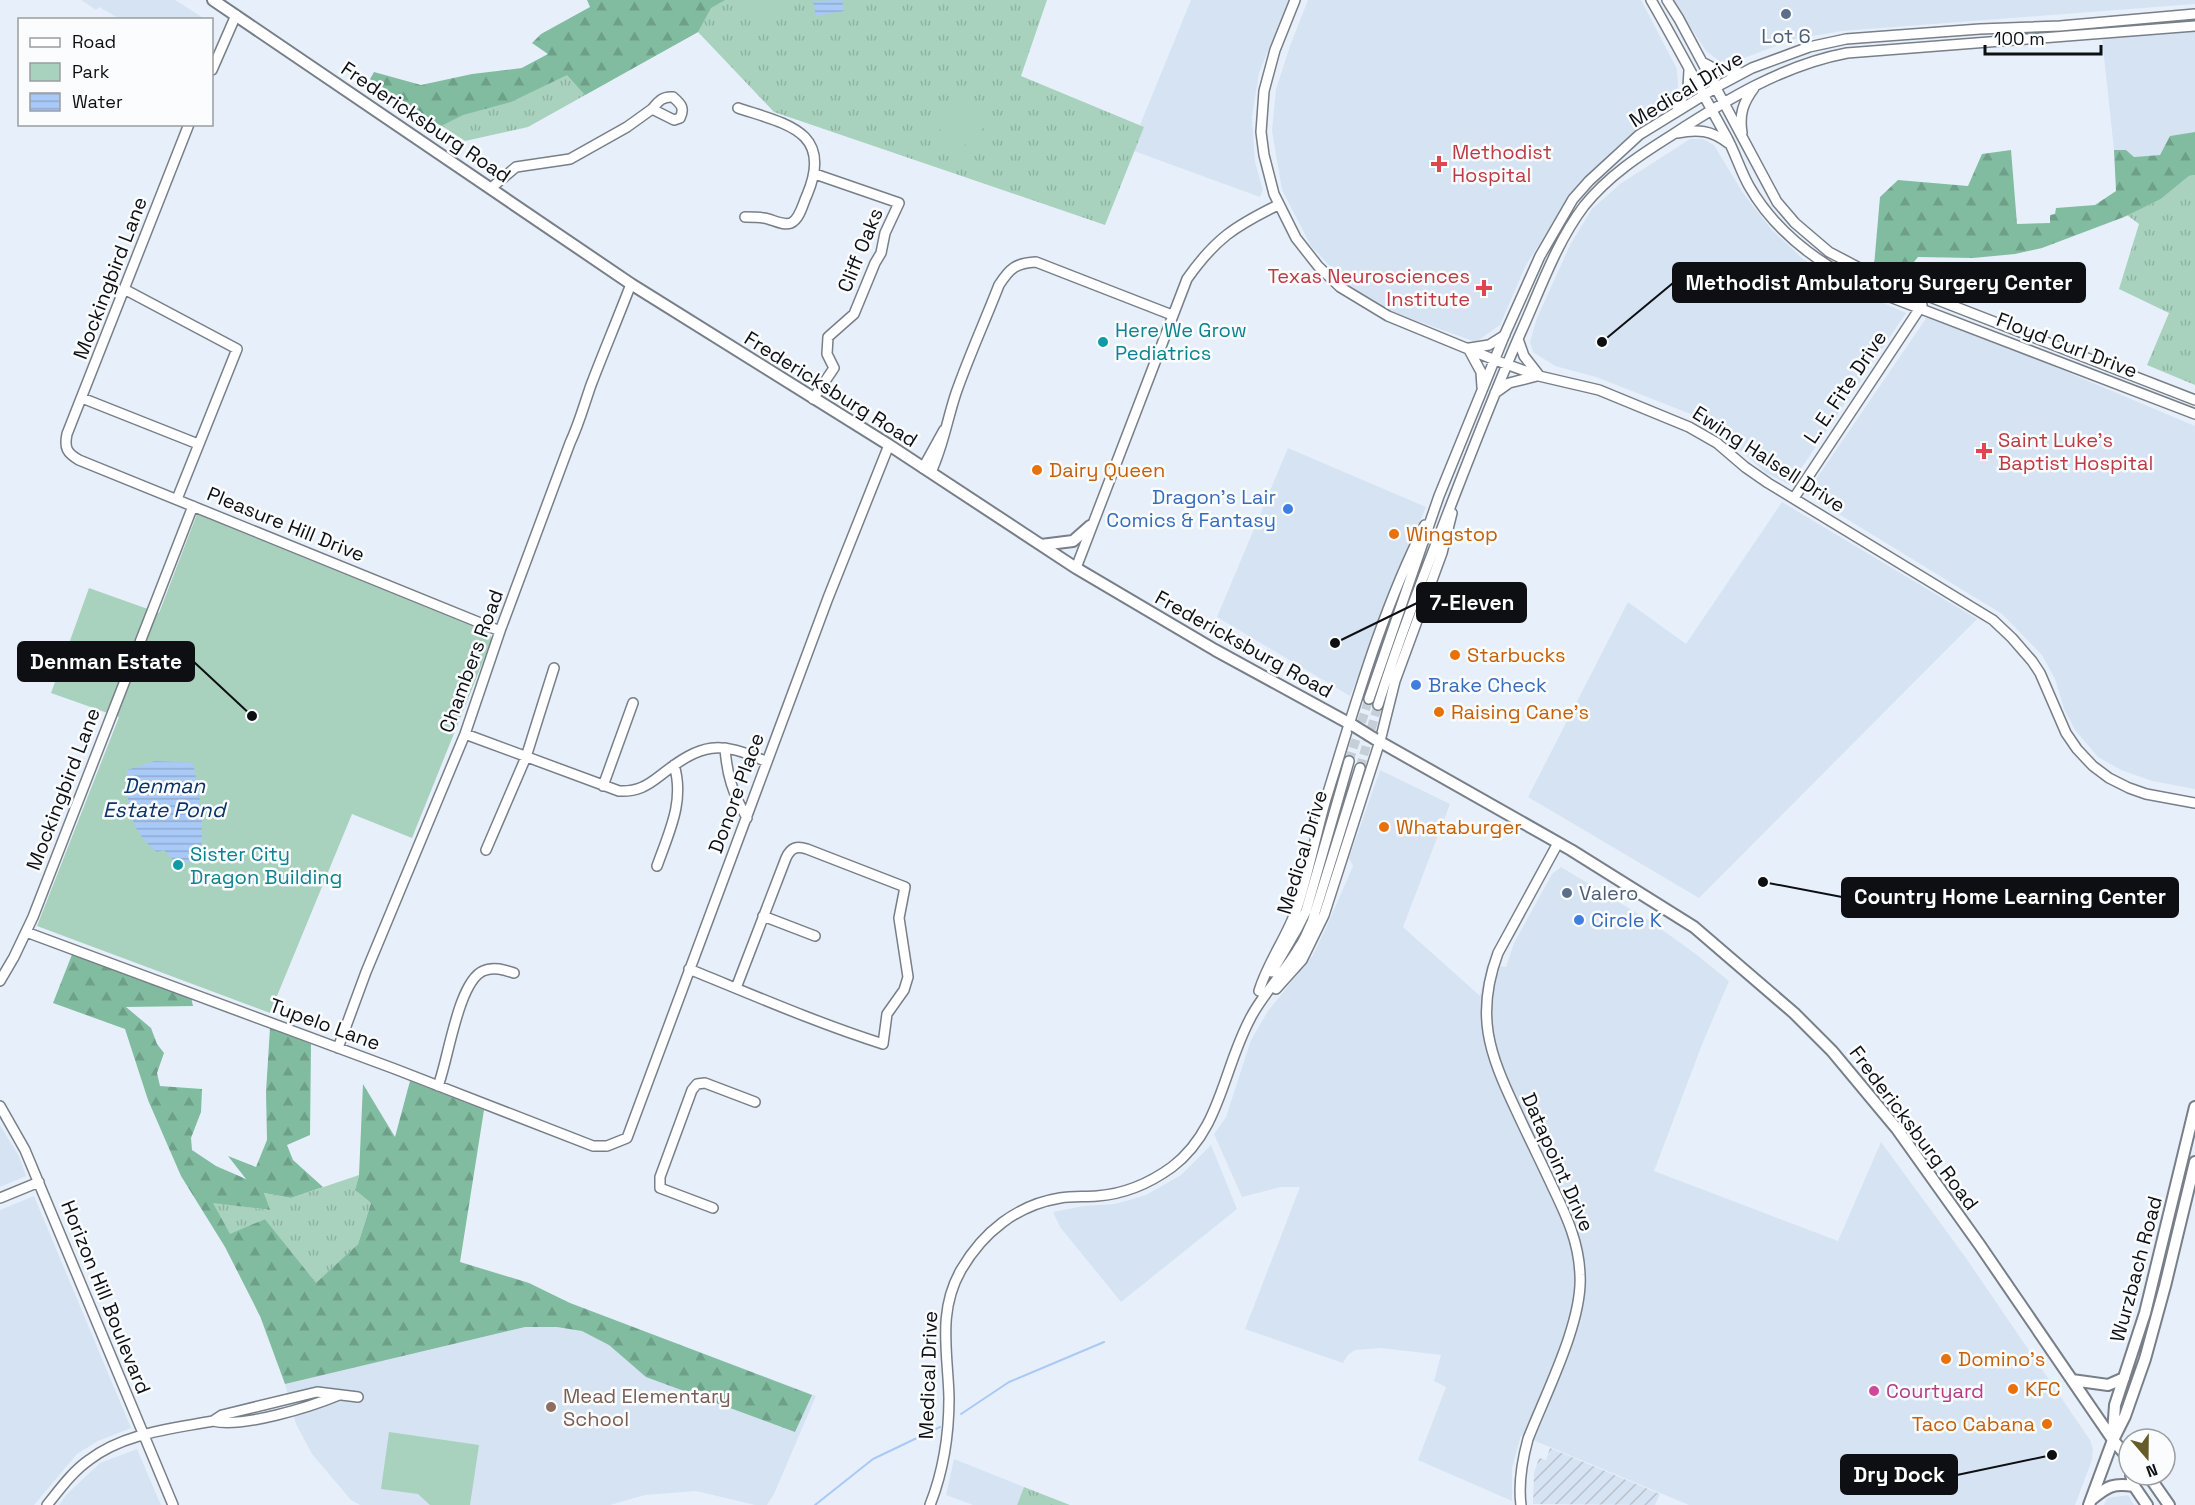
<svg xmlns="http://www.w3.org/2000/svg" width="2195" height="1505" font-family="'Space Grotesk',sans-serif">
	<defs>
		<pattern id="industrial-furrows" width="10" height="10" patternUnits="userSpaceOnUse" patternTransform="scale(1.5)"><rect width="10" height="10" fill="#d6e3f2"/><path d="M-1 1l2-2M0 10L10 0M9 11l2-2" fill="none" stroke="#b6c2cf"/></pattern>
		<pattern id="grass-tufts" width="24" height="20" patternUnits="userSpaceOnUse" patternTransform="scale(1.5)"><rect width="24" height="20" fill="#a8d2bd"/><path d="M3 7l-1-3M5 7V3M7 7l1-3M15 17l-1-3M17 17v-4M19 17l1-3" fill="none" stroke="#8fb3a2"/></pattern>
		<pattern id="forest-firs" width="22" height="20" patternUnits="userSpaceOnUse" patternTransform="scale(1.5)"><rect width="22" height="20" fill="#81bca0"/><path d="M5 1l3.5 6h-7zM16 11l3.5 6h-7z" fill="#6ea089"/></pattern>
		<pattern id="water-rules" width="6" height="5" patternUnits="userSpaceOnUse" patternTransform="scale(1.5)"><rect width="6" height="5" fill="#a9c9f6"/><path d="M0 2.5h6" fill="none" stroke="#90abd2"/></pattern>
	</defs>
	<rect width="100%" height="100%" fill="#e7f0fa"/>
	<path fill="#d6e3f2" d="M81,0H175L205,19H120L99,7L96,10Z
		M1191,0H1289L1259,73L1252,117L1255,162L1263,190L1260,197L1134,151L1144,127L1140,125Z
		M1308,0H1641L1677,69L1678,86L1673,99L1614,149L1570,194L1525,267L1500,325L1476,342L1381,308L1340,277L1311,246L1282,190L1272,131L1276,89L1290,46Z
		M1673,0H2195V4L1842,31L1795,39L1744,58L1722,63L1706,51Z
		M2195,31V132L2170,136L2160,155L2134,157L2126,150H2114L2102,38Z
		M1690,139H1703L1714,145L1743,193L1772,230L1803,259L1841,284L1906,313L1790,485L1766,473L1706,420L1596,377L1555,366L1533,352L1530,342L1537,318L1570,245L1592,209L1620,184Z
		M1929,314L2195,426V789L2152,781L2121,770L2098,757L2075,730L2064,709L2055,679L2042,655L2002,614L1806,494Z
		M1288,448L1426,507L1350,696L1217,617Z
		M1782,502L1977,619L1699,898L1528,797L1628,602L1686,644Z
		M1380,770L1450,804L1403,927L1480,996L1487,965L1506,967L1514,943L1552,874L1561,867L1650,921L1697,955L1729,981L1703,1042L1654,1171L1838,1241L1881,1142L1966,1258L2090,1440L2093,1449L2092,1460L2075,1505H1689L1521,1435L1512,1468V1501L1418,1460L1446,1387L1434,1381L1441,1355L1381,1348L1355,1350L1348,1355L1343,1363L1245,1329L1300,1187H1281L1242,1197L1214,1134L1226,1117L1251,1040L1268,1011L1313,955L1326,928L1353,866L1349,858Z
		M0,1125L19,1156L26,1176L0,1187Z
		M1211,1145L1237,1209L1121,1302L1060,1227L1053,1212L1084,1206L1115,1204L1146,1195L1181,1175Z
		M34,1196L131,1428L98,1441L77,1454L34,1505H0V1210Z
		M570,1303L816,1396L774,1494L767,1505H755L696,1491L645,1495L610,1505H360L351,1500L312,1454L296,1424L283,1376Z
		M137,1449L161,1505H59L66,1495L100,1463Z
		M954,1459L1024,1487L1017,1505H973L946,1495Z
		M2128,1495L2134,1505H2104L2107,1498Z"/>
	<path fill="url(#industrial-furrows)" d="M1550,1448L1660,1494L1655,1505L1533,1504L1534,1473L1539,1458L1546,1460Z"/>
	<path fill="url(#grass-tufts)" d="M663,0H1047L1021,76L1144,127L1105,225L774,112L698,32L528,127L465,141L410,105L483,88L574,41Z
		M2195,175V385L2147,365L2169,313L2119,289L2139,224L2127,215L2161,199L2189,176Z
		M359,1175L355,1190L371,1203L358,1244L316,1284L265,1219L230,1235L212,1202L269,1210L264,1193L291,1198Z
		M1024,1487L1070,1505H1017Z"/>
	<path fill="url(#forest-firs)" d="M587,0H725L711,8L698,32L585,95L567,75L511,102L463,115L441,126L370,79L374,72L421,85L472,74L522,68L548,54L532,43L541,34L590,7Z
		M2195,132V175L2189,176L2161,199L2124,217L2042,248L2015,254L1973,258L1918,257L1902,277L1874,266L1880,197L1898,180L1968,186L1982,154L2011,150L2017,224L2050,223V215L2055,214L2056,208L2095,205L2116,191L2114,150H2126L2134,157L2160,155L2170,136Z
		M73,952L191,997L193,1006L126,1007L151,1028L157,1044L164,1053L157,1073L160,1086L202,1089L201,1112L191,1138L192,1150L216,1166L246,1179L228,1156L256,1167L267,1140L266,1092L270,1028L311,1044L310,1135L287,1145L293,1160L323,1187L291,1198L264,1193L270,1210L213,1203L230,1234L265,1219L316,1283L358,1244L371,1203L355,1190L359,1175L363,1084L395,1137L410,1081L484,1110L460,1262L529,1283L570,1303L812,1395L795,1432L646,1377L609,1345L582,1331L557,1327H525L285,1384L260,1316L225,1247L181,1176L148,1100L125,1029L53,1003Z"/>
	<path fill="#a8d2bd" d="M733,0H774L777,8L739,20Z
		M961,95L986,126L958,151L932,120Z
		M197,514L489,633L492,639L412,838L352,814L270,1013L37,926L119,717L51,693L89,588L159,613Z
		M389,1432L479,1445L470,1505H430L418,1494L381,1489Z"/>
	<path fill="url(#water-rules)" d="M842,0L844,11L816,16L813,1Z
		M155,761L193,763C200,796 205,825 200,858L193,863L172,859L164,850L157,852C128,829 127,804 127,770Z"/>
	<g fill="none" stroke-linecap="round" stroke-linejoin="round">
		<path stroke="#a9c9f6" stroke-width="2" d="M961,1414L1009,1382L1104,1342
			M815,1505L873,1459L940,1427"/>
		<path stroke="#c6ced7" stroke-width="9" stroke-dasharray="9 4.5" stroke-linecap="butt" d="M1349,761L1369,699
			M1360,768L1378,705"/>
		<defs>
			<path id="minor" d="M1295,0L1275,50L1264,91L1261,132L1264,155L1274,194L1296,238L1318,266L1340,287L1388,316L1495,360L1539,376L1599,390L1689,427L1717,443L1745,467L1768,483L1993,620L2012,638L2032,661L2040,673L2066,733L2077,749L2093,766L2109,778L2129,788L2146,794L2195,803
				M1651,0C1677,45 1701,91 1726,136C1735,152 1740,170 1749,186C1777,235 1826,269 1877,292L2195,414
				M1667,0L1679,19L1777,202L1795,223L1829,252L1871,274L2195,400
				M1702,62L1717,70L1742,73
				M212,70L236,15
				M1677,107L1688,88L1689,70
				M738,108C786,124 834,131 807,195C803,203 800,219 791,223C782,226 772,219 764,218C758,217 751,217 745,217
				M189,124L67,434C64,448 67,453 79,460L500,631
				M1677,133C1698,129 1711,130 1728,143
				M1742,133C1739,114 1743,103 1754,88
				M491,188L516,167L570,159L627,127L652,109L674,120L680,118C685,108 681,104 673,97C662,96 658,102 652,109
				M124,289L237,349L177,499
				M1518,339L1524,356L1538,374
				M1468,348L1481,372L1482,387
				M1470,348L1489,345L1505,335
				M1495,393L1509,383L1537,376
				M82,398L198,444
				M813,399L834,368L827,354L828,337L854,314L875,263L881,253L885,233L899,203L815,174
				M923,468L944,430
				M931,472C943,447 947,420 956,393C969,356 985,321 999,285C1010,268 1016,263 1036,262L1172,315
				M1794,498L1922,305
				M1076,568L1187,279C1215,239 1235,226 1278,205
				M1369,699L1439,496L1505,334L1540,256L1573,199L1589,181L1639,135L1722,84L1752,68L1809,47L1846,39L1980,29L2060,26L2195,14
				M1378,705C1401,632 1429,562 1456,492C1477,438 1498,384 1521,332C1540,290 1556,243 1584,206C1608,176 1640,155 1672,135C1726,100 1783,65 1847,53L2195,26
				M465,734L619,791C637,792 647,786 661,775C702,743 719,740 767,762
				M725,748C727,776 733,794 747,818
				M603,786L633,703
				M486,850L526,757L554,668
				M657,866C669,832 685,801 674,765
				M763,916L815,936
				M26,932L395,1069L593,1146H607L627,1138L828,598L889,445
				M689,969C753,995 817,1023 883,1044L887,1014L904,990L908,977L899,918L905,887L807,849C797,846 791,847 786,858L736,988
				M1272,972L1297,929L1306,911L1349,761
				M0,981L14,957L33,917L193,506
				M1276,989L1302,960L1324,915L1380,741L1395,681L1442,553L1452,513
				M1259,991C1268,961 1288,936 1298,905C1309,870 1316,834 1326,799C1355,706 1381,612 1425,525
				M338,1048L366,972L465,734L500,631L570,443C579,424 584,405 591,385C604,351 618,318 631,284
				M438,1086C448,1061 458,982 483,971C493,966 505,970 514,973
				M0,1106L25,1150L173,1505
				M0,1198L39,1182
				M713,1208L660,1188V1177L692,1090L697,1084L705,1083L755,1102
				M213,1421C243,1428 310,1407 339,1395
				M47,1505C60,1489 72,1472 89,1460C124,1433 171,1429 213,1421L222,1415L317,1392L358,1397
				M930,1505C943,1472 949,1433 949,1398C948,1353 937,1312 961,1270C983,1232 1017,1205 1060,1198C1072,1196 1084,1197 1097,1196C1124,1194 1150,1183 1172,1167C1221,1130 1223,1068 1251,1017C1264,992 1286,971 1300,946C1305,939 1308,930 1312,922L1360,768
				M1521,1505C1518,1482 1522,1461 1528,1439C1545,1395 1583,1322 1580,1275C1579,1243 1567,1217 1553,1188C1541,1162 1528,1136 1516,1110C1489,1053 1475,1015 1498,953L1558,843"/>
			<path id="major" d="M213,0L631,284L889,445L1076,568L1215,650L1354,726
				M1041,545L1073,541L1090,526
				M1375,739L1571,850L1694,927L1794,1013L1832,1051L1897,1129L1979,1244L2113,1440L2129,1459
				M2072,1380L2108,1385L2124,1378
				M2113,1433L2115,1405L2145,1313L2195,1107
				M2131,1475L2134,1486L2147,1505
				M2148,1475L2169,1505
				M2092,1499C2108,1486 2113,1483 2134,1486
				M2089,1505L2113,1440L2125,1416L2145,1359L2165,1286L2195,1162"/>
		</defs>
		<use href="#minor" stroke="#787f88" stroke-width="12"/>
		<use href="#major" stroke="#787f88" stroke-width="14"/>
		<use href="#minor" stroke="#fff" stroke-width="9"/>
		<use href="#major" stroke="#fff" stroke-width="10"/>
		<defs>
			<path id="major-bridge" d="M1354,726L1375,739"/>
		</defs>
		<use href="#major-bridge" stroke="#787f88" stroke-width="14" stroke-linecap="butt"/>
		<use href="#major-bridge" stroke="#fff" stroke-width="10"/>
	</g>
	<g fill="#5c6f8a" stroke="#fafcfe" stroke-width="2">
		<circle cx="1786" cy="14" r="6"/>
		<circle cx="1567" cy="893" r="6"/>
	</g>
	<g fill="#e0444e" stroke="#fafcfe" stroke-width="2">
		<path d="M1436 155h6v6h6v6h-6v6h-6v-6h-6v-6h6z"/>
		<path d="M1481 279h6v6h6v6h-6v6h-6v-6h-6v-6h6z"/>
		<path d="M1981 442h6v6h6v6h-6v6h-6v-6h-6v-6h6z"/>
	</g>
	<g fill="#0f9aa8" stroke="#fafcfe" stroke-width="2">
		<circle cx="1103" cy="342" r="6"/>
		<circle cx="178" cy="865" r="6"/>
	</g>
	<g fill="#e8710a" stroke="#fafcfe" stroke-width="2">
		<circle cx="1037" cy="470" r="6"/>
		<circle cx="1394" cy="534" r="6"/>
		<circle cx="1455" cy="655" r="6"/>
		<circle cx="1439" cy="712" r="6"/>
		<circle cx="1384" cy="827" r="6"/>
		<circle cx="1946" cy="1359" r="6"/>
		<circle cx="2013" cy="1389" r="6"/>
		<circle cx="2047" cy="1424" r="6"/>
	</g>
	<g fill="#3f7fe0" stroke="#fafcfe" stroke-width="2">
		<circle cx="1288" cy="509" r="6"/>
		<circle cx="1416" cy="685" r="6"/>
		<circle cx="1579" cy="920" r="6"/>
	</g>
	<circle fill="#d1479c" stroke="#fafcfe" stroke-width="2" cx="1874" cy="1391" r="6"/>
	<circle fill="#8d6e63" stroke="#fafcfe" stroke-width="2" cx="551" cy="1407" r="6"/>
	<g text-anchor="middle" stroke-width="5" stroke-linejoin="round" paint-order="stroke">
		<g font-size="20" fill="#4e5e75" stroke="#fafcfe">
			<text x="1786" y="43">Lot 6</text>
			<text x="1579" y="900" text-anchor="start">Valero</text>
		</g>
		<g font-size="20" fill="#0d0f13" stroke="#fafcfe">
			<text transform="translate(1686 89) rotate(-31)" y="7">Medical Drive</text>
			<text transform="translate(426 122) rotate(34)" y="7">Fredericksburg Road</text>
			<text transform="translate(860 250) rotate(-68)" y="7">Cliff Oaks</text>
			<text transform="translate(110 278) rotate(-69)" y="7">Mockingbird Lane</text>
			<text transform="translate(2067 345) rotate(21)" y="7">Floyd Curl Drive</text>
			<text transform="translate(1845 387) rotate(-56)" y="7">L. E. Fite Drive</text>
			<text transform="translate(831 389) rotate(32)" y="7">Fredericksburg Road</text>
			<text transform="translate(1769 459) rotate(33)" y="7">Ewing Halsell Drive</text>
			<text transform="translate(286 524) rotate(22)" y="7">Pleasure Hill Drive</text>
			<text transform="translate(1244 644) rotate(29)" y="7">Fredericksburg Road</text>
			<text transform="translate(471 661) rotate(-70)" y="7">Chambers Road</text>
			<text transform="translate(63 789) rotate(-69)" y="7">Mockingbird Lane</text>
			<text transform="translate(736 793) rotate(-70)" y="7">Donore Place</text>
			<text transform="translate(1302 852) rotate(-73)" y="7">Medical Drive</text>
			<text transform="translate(325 1024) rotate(20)" y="7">Tupelo Lane</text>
			<text transform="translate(1914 1128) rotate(53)" y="7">Fredericksburg Road</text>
			<text transform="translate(1558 1162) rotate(66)" y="7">Datapoint Drive</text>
			<text transform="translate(2136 1269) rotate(-75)" y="7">Wurzbach Road</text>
			<text transform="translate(106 1297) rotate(68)" y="7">Horizon Hill Boulevard</text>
			<text transform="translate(928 1375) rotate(-88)" y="7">Medical Drive</text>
		</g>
		<g font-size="20" fill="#be3a42" stroke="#fafcfe" text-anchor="start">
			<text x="1452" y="159">Methodist<tspan x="1452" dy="23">Hospital</tspan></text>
			<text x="1470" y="283" text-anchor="end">Texas Neurosciences<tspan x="1470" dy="23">Institute</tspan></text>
			<text x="1998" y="447">Saint Luke's<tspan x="1998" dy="23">Baptist Hospital</tspan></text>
		</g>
		<g font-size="20" fill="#0d838f" stroke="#fafcfe" text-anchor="start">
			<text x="1115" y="337">Here We Grow<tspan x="1115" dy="23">Pediatrics</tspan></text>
			<text x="190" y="861">Sister City<tspan x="190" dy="23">Dragon Building</tspan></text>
		</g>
		<g font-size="20" fill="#c56008" stroke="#fafcfe" text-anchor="start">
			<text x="1049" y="477">Dairy Queen</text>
			<text x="1406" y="541">Wingstop</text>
			<text x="1467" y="662">Starbucks</text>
			<text x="1451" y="719">Raising Cane's</text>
			<text x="1396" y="834">Whataburger</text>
			<text x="1958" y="1366">Domino's</text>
			<text x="2025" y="1396">KFC</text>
			<text x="2035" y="1431" text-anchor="end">Taco Cabana</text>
		</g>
		<g font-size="20" fill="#366cbe" stroke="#fafcfe" text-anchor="start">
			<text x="1276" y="504" text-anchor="end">Dragon's Lair<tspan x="1276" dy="23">Comics &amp; Fantasy</tspan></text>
			<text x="1428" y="692">Brake Check</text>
			<text x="1591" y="927">Circle K</text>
		</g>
		<g font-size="20" fill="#b23c85" stroke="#fafcfe" text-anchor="start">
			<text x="1886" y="1398">Courtyard</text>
		</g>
		<g font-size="20" fill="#785e54" stroke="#fafcfe" text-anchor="start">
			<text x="563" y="1403">Mead Elementary<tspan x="563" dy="23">School</tspan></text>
		</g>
		<g font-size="21" font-style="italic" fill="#0b3368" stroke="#fafcfe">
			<text x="164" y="793">Denman<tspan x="164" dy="24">Estate Pond</tspan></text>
		</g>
	</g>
	<path fill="none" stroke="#0d0f13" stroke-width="2" d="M1602 342L1673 283M1335 643L1417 603M252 716L194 662M1763 882L1842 897M2052 1455L1957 1475"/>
	<g fill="#0d0f13" stroke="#fafcfe" stroke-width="2">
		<circle cx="1602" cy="342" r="6"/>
		<circle cx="1335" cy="643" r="6"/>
		<circle cx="252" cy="716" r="6"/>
		<circle cx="1763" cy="882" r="6"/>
		<circle cx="2052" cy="1455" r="6"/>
	</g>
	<g fill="#0d0f13" stroke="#0d0f13" stroke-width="2">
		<rect x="1673" y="263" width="412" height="39" rx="6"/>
		<rect x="1417" y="583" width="109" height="39" rx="6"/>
		<rect x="18" y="642" width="176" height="39" rx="6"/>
		<rect x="1842" y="878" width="336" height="39" rx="6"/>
		<rect x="1841" y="1455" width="116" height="39" rx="6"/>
	</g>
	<g font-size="21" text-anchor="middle" font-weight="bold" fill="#fff">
		<text x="1879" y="290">Methodist Ambulatory Surgery Center</text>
		<text x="1472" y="610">7-Eleven</text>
		<text x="106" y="669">Denman Estate</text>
		<text x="2010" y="904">Country Home Learning Center</text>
		<text x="1899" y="1482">Dry Dock</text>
	</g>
	<rect x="18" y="18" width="195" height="108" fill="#fafcfe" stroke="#9b9da0" stroke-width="1.5"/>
	<rect x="30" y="38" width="30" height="9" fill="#ffffff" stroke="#9b9da0" stroke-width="1.5"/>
	<text x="72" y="48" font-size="18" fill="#0d0f13">Road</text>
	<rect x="30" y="63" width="30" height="18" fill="#a8d2bd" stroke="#9b9da0" stroke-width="1.5"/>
	<text x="72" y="78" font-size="18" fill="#0d0f13">Park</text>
	<rect x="30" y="93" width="30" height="18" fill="url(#water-rules)" stroke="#9b9da0" stroke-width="1.5"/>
	<text x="72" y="108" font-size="18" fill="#0d0f13">Water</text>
	<g transform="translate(2147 1457) rotate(160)"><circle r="28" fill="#fafcfe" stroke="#9b9da0" stroke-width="1.5"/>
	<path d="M0-4.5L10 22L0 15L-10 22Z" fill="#665c29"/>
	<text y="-9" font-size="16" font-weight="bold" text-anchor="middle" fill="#0d0f13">N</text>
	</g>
	<path d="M1985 45v9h116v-9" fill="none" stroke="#0d0f13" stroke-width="3"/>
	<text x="1994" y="45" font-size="18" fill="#0d0f13" stroke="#fafcfe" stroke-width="4.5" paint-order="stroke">100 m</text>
</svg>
